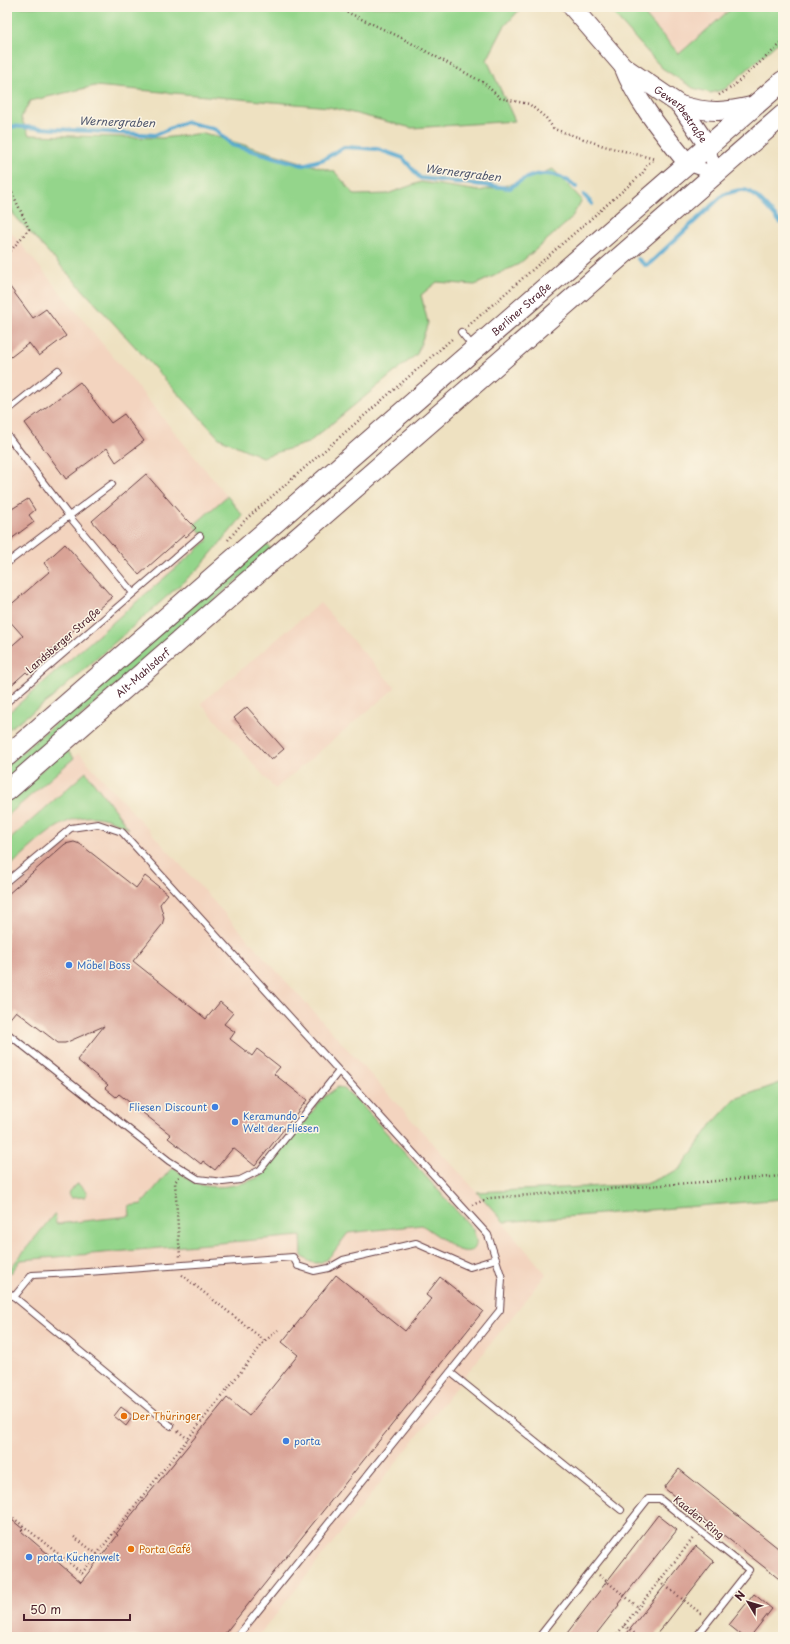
<svg xmlns="http://www.w3.org/2000/svg" width="790" height="1644" font-family="'Playpen Sans',sans-serif">
	<rect width="100%" height="100%" fill="#fcf5e5"/>
	<filter id="ink" filterUnits="userSpaceOnUse"><feTurbulence type="fractalNoise" baseFrequency=".025" numOctaves="2"/><feDisplacementMap in="SourceGraphic" scale="8" xChannelSelector="R" yChannelSelector="G"/><feConvolveMatrix kernelMatrix="1 2 1 2 8 2 1 2 1" color-interpolation-filters="sRGB"/></filter>
	<filter id="wash" filterUnits="userSpaceOnUse"><feTurbulence type="fractalNoise" baseFrequency=".012" numOctaves="4" result="noise"/><feDisplacementMap in="SourceGraphic" scale="16" xChannelSelector="R" yChannelSelector="G"/><feGaussianBlur stdDeviation="0.9" result="paint"/><feColorMatrix in="noise" values="0 0 0 0 0 0 0 0 0 0 0 0 0 0 0 0 0 1.4 0 .05"/><feComposite in="paint" operator="in"/></filter>
	<g filter="url(#wash)">
		<rect width="100%" height="100%" fill="#eee1c1"/>
		<path fill="#f3d4bf" d="M639,7H733L679,54Z
			M7,227L239,511L191,563L7,721Z
			M320,603L395,688L275,789L201,703Z
			M79,753L477,1192L546,1274L258,1637H7V816Z"/>
		<path fill="#94d58b" stroke="#6f7a5b" d="M7,7H522L504,27L487,60L515,121L412,128L329,107L95,86L30,101L21,118L29,135L162,138L204,133L335,172L355,195L387,194L421,182L479,191L512,184L553,169L582,200L570,220L519,264L475,285L437,282L421,295L428,323L417,354L308,443L262,457L219,438L14,215L7,202Z
			M607,7H638L679,54L733,7H783V38L725,89L711,93L693,88L662,68Z
			M227,496L243,516L199,568L52,698L7,730V714L208,540L194,525Z
			M265,542L272,550L7,780V765Z
			M66,749L74,758L7,816V800Z
			M86,772L129,829C75,797 47,834 7,869V842Z
			M783,1082V1199L504,1222L477,1192L646,1184L680,1169L712,1124L735,1099Z
			M338,1087L343,1088L358,1101L472,1228C479,1242 479,1256 458,1250L422,1225L348,1233C335,1249 323,1276 302,1256L301,1236L21,1260L11,1273L8,1271L55,1213L56,1224L130,1216L129,1206L142,1204L170,1170L175,1168C181,1173 188,1180 195,1183C216,1191 241,1185 259,1177L324,1097Z
			M78,1184L86,1191L87,1194L85,1197L71,1198L68,1194L75,1185Z"/>
		<g fill="none" stroke-linecap="round" stroke-linejoin="round">
			<path stroke="#55a8d0" stroke-width="4" d="M7,126L155,135L185,122L215,129L232,145L303,165L324,159L344,147L377,149L403,158L420,178L510,188C530,172 555,167 576,187
				M584,195L592,204
				M638,259L645,265L649,264L723,195C730,193 737,189 744,190C755,191 773,215 781,223H783"/>
		</g>
		<g id="blocks">
			<path fill="#d9a396" d="M7,283L33,318L46,309L66,336L39,356L29,343L7,360Z
				M80,382L111,423L124,414L144,441L116,462L107,448L66,479L25,423Z
				M146,474L186,520L187,519L196,528L186,537L184,535L139,575L92,521Z
				M28,499L35,510L29,515L34,522L7,542V512Z
				M65,544L112,597L36,663L38,665L28,674L26,672L7,689V650L23,636L7,618V608L50,571L44,563Z
				M247,707L284,749L271,760L234,718Z
				M74,842L80,844L136,888L145,876L168,894L160,904L164,918L162,925L133,961L206,1019L220,1002L233,1013L224,1024L235,1032L230,1039L252,1056L257,1049L280,1067L274,1074L307,1100L255,1166L233,1148L215,1170L203,1161L201,1164L168,1138L171,1135L119,1094L116,1097L105,1088L108,1085L77,1060L104,1026L65,1043H58L16,1011L7,1022V895L65,844Z
				M336,1275L405,1331L431,1299L426,1295L440,1277L483,1311L222,1637H7V1516L23,1529L21,1531L81,1582L118,1535L116,1534L227,1398L249,1416L298,1355L282,1342Z
				M121,1407L133,1416L126,1426L114,1416Z
				M679,1469L783,1552V1582L664,1488Z
				M658,1515L677,1530L618,1604L619,1605L594,1637H564Z
				M696,1546L714,1561L667,1622L654,1637H624Z
				M754,1594L772,1609L750,1637H744L729,1625Z"/>
		</g>
	</g>
	<g filter="url(#ink)">
		<use href="#blocks" fill-opacity="0" stroke="#633c42" stroke-width="1"/>
		<g fill="none" stroke-linecap="round" stroke-linejoin="round">
			<defs>
				<path id="lane" d="M461,332L474,348
					M7,411L58,370
					M7,435L69,516L7,563
					M112,484L69,516L133,593
					M7,702L200,536
					M7,881L71,828L98,824L122,832L488,1235L502,1278L500,1310L237,1637
					M7,1033L169,1161L198,1179L223,1182L240,1180L260,1170L339,1071
					M7,1291L171,1426
					M14,1297L32,1275L74,1273L293,1257L298,1266L314,1271L329,1268L343,1260L416,1243L470,1267L496,1259
					M450,1372L621,1510
					M539,1637L648,1499H660L749,1570L696,1637"/>
				<path id="street" d="M708,146L716,174
					M688,164L716,174"/>
				<g id="secondary">
					<path id="s1" d="M572,7L623,66L680,105L708,146"/>
					<path d="M623,66C637,103 663,133 688,164"/>
					<path d="M680,105C711,114 725,112 756,105"/>
				</g>
				<g id="primary">
					<path id="s2" d="M7,756L783,81"/>
					<path id="s3" d="M7,791L783,115"/>
				</g>
			</defs>
			<use href="#lane" stroke="#633c42" stroke-width="8"/>
			<use href="#street" stroke="#633c42" stroke-width="15"/>
			<use href="#secondary" stroke="#633c42" stroke-width="20"/>
			<use href="#primary" stroke="#633c42" stroke-width="22"/>
			<path stroke="#633c42" stroke-width="2.5" stroke-dasharray="1 3" stroke-linecap="butt" d="M336,7L400,37L484,83L500,98L529,104L546,118L554,129L604,146L655,159
				M719,95L731,88L783,42
				M7,173L11,190L29,229L7,255
				M468,326L642,174L649,163L655,159
				M228,540L245,520L453,338
				M179,1177L175,1182L180,1257
				M472,1205L490,1198L783,1176
				M182,1275L265,1341
				M178,1431L188,1439
				M7,1513L82,1573L265,1341L278,1330
				M74,1537L97,1554
				M599,1575L638,1607
				M659,1581L703,1615
				M624,1625L639,1637
				M615,1637L694,1537"/>
			<use href="#lane" stroke="#fff" stroke-width="6"/>
			<use href="#street" stroke="#fff" stroke-width="13"/>
			<use href="#secondary" stroke="#fff" stroke-width="18"/>
			<use href="#primary" stroke="#fff" stroke-width="20"/>
		</g>
	</g>
	<g fill="#3f7fe0" stroke="#fcf5e5" stroke-width="1.5">
		<circle cx="69" cy="965" r="4"/>
		<circle cx="215" cy="1107" r="4"/>
		<circle cx="235" cy="1122" r="4"/>
		<circle cx="286" cy="1441" r="4"/>
		<circle cx="29" cy="1557" r="4"/>
	</g>
	<g fill="#e8710a" stroke="#fcf5e5" stroke-width="1.5">
		<circle cx="124" cy="1416" r="4"/>
		<circle cx="131" cy="1549" r="4"/>
	</g>
	<g text-anchor="middle" stroke-width="3" stroke-linejoin="round" paint-order="stroke">
		<g font-size="10" fill="#4a1f2b" stroke="#fcf5e5">
			<text dy="4" stroke="none"><textPath href="#s1" startOffset="154">Gewerbestraße</textPath></text>
			<text dy="4" stroke="none"><textPath href="#s2" startOffset="681">Berliner Straße</textPath></text>
			<text transform="translate(63 640) rotate(-41)" y="4">Landsberger Straße</text>
			<text dy="4" stroke="none"><textPath href="#s3" startOffset="180">Alt-Mahlsdorf</textPath></text>
			<text transform="translate(699 1517) rotate(39)" y="4">Kaaden-Ring</text>
		</g>
		<g font-size="10" fill="#366cbe" stroke="#fcf5e5" text-anchor="start">
			<text x="77" y="969">Möbel Boss</text>
			<text x="207" y="1111" text-anchor="end">Fliesen Discount</text>
			<text x="243" y="1120">Keramundo -<tspan x="243" dy="12">Welt der Fliesen</tspan></text>
			<text x="294" y="1445">porta</text>
			<text x="37" y="1561">porta Küchenwelt</text>
		</g>
		<g font-size="10" fill="#c56008" stroke="#fcf5e5" text-anchor="start">
			<text x="132" y="1420">Der Thüringer</text>
			<text x="139" y="1553">Porta Café</text>
		</g>
		<g font-size="11" font-style="italic" fill="#4e566d" stroke="#fcf5e5">
			<text transform="translate(117 122) rotate(2)" y="4">Wernergraben</text>
			<text transform="translate(463 173) rotate(7)" y="4">Wernergraben</text>
		</g>
	</g>
	<rect width="790" height="1644" fill="none" stroke="#fcf5e5" stroke-width="24"/>
	<g transform="translate(748 1602) rotate(308)" stroke="#fcf5e5" stroke-width="3" paint-order="stroke">
	<path d="M0-3L7 15L0 10L-7 15Z" fill="#4a1f2b"/>
	<text y="-6" font-size="11" font-weight="bold" text-anchor="middle" fill="#4a1f2b">N</text>
	</g>
	<path d="M24 1614v6h106v-6" fill="none" stroke="#4a1f2b" stroke-width="2"/>
	<text x="30" y="1614" font-size="12" fill="#4a1f2b" stroke="#fcf5e5" stroke-width="3" paint-order="stroke">50 m</text>
</svg>
